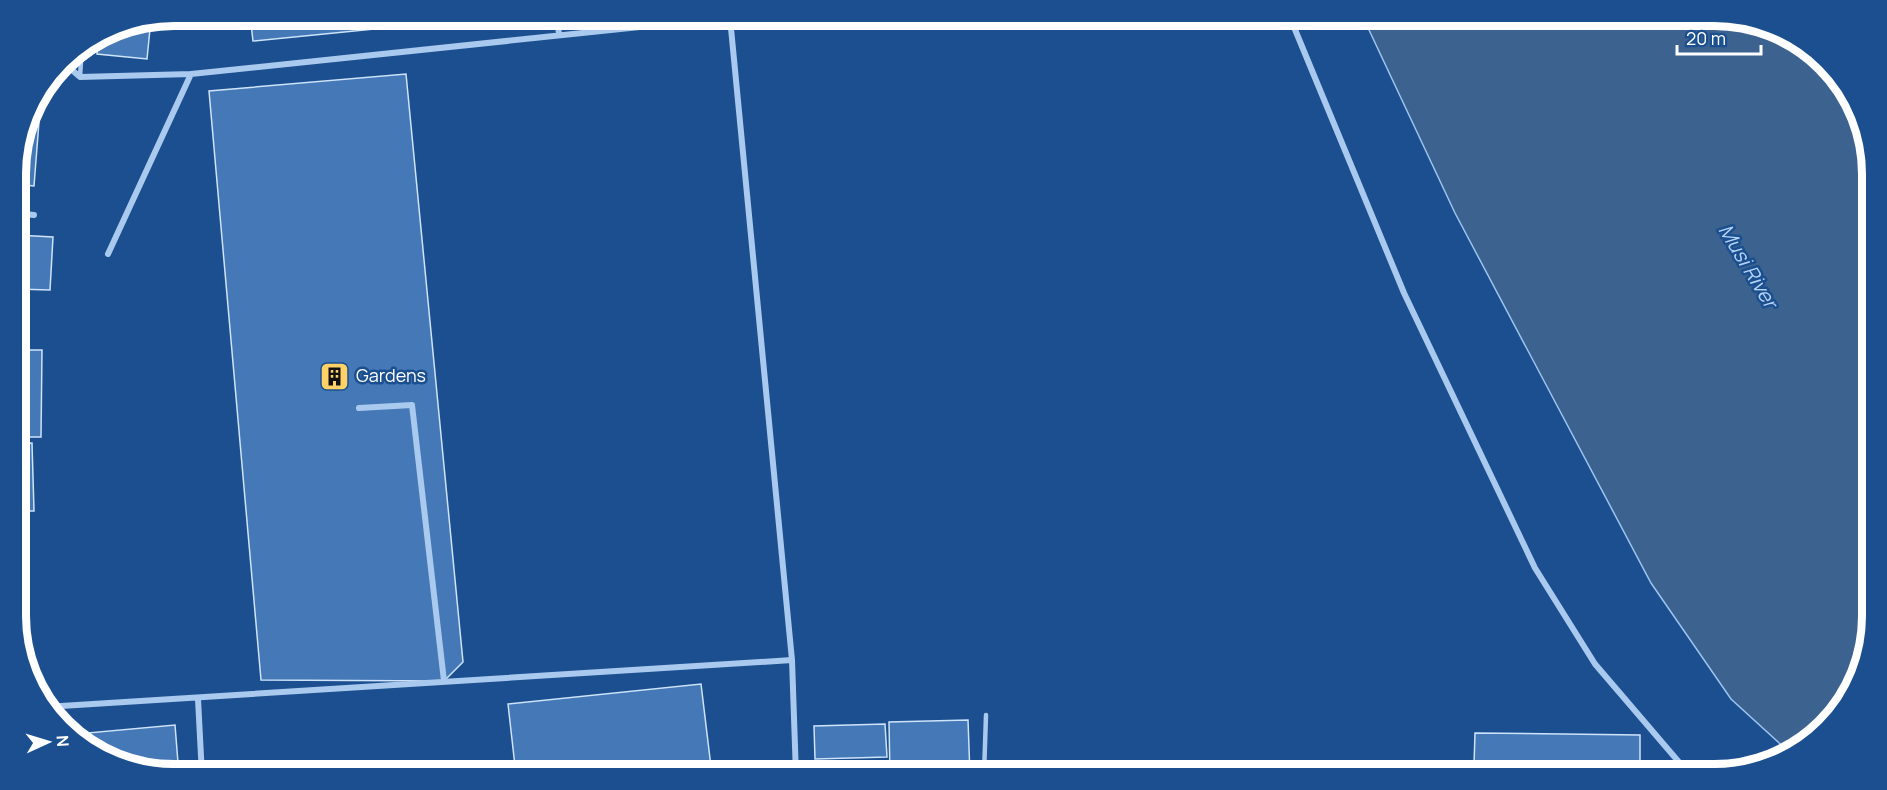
<svg xmlns="http://www.w3.org/2000/svg" width="1887" height="790" font-family="Manrope,sans-serif">
	<rect width="100%" height="100%" fill="#1b4f8f"/>
	<path fill="#3c6290" stroke="#9cc4f0" stroke-width="1.5" d="M1362,15H1714L1774,27L1839,77L1871,152L1872,617L1860,677L1802,748L1789,752L1731,699L1651,583L1455,213Z"/>
	<path fill="#4478b7" stroke="#cfe3fa" stroke-width="1.5" d="M250,15H514L253,41Z
		M151,19L147,59L97,54L99,36L113,27Z
		M406,74L463,662L444,681L261,680L209,91Z
		M27,121L39,122L34,186L15,184V163Z
		M16,235L53,237L50,290L16,289Z
		M16,350H42L41,437H16Z
		M32,443L34,511H16V444Z
		M701,684L712,775H516L508,704Z
		M968,720L970,775H890L889,722Z
		M885,724L887,757L815,759L814,726Z
		M175,725L179,775L113,763L76,734Z
		M1475,733L1640,735V766L1474,765Z
		M1644,769V775H1427V770Z"/>
	<g fill="none" stroke-linecap="round" stroke-linejoin="round">
		<path stroke="#a9c9ee" stroke-width="4" stroke-dasharray="3 4.5" stroke-linecap="butt" d="M258,23L306,20V15"/>
		<path stroke="#a9c9ee" stroke-width="4.5" d="M80,77L82,46
			M984,775L986,715"/>
		<path stroke="#a9c9ee" stroke-width="6" d="M557,15L559,35
			M1289,15L1404,293L1535,568L1595,664L1690,775
			M730,18L792,660L796,775
			M63,62L80,77L191,74L755,15
			M15,213L34,215
			M108,254L191,74
			M359,408L412,405L444,681
			M198,699L202,775
			M45,707L792,660"/>
	</g>
	<defs>
		<symbol id="building-square" viewBox="-11 -11 22 22"><rect x="-9" y="-9" width="18" height="18" rx="4" fill="#ffd166" stroke="#1b4f8f"/><path d="M-4-6H4V6H1V3H-1V6H-4ZM-2.5-4.3h1.7v1.8h-1.7ZM.8-4.3h1.7v1.8H.8ZM-2.5-1h1.7V.8h-1.7ZM.8-1h1.7V.8H.8Z" fill="#111"/></symbol>
	</defs>
	<g fill-rule="evenodd">
		<use href="#building-square" x="318" y="360" width="33" height="33"/>
	</g>
	<g text-anchor="middle" stroke-width="5" stroke-linejoin="round" paint-order="stroke">
		<g font-size="18" fill="#fff" stroke="#1b4f8f" text-anchor="start">
			<text x="356" y="382">Gardens</text>
		</g>
		<g font-size="20" font-style="italic" fill="#b5d3f5" stroke="#1b4f8f">
			<text transform="translate(1748 266) rotate(59)" y="7">Musi River</text>
		</g>
	</g>
	<path d="M0 0H1887V790H0ZM174 26H1714A148 148 0 0 1 1862 174V616A148 148 0 0 1 1714 764H174A148 148 0 0 1 26 616V174A148 148 0 0 1 174 26Z" fill="#1b4f8f" fill-rule="evenodd"/>
	<path fill="none" stroke="#fff" stroke-width="8" d="M174 26H1714A148 148 0 0 1 1862 174V616A148 148 0 0 1 1714 764H174A148 148 0 0 1 26 616V174A148 148 0 0 1 174 26Z"/>
	<g transform="translate(48 742) rotate(86)" stroke="#1b4f8f" stroke-width="4.5" paint-order="stroke">
	<path d="M0-4.5L10 22L0 15L-10 22Z" fill="#ffffff"/>
	<text y="-9" font-size="16" font-weight="bold" text-anchor="middle" fill="#ffffff">N</text>
	</g>
	<path d="M1677 45v9h84v-9" fill="none" stroke="#ffffff" stroke-width="3"/>
	<text x="1686" y="45" font-size="18" fill="#ffffff" stroke="#1b4f8f" stroke-width="4.5" paint-order="stroke">20 m</text>
</svg>
